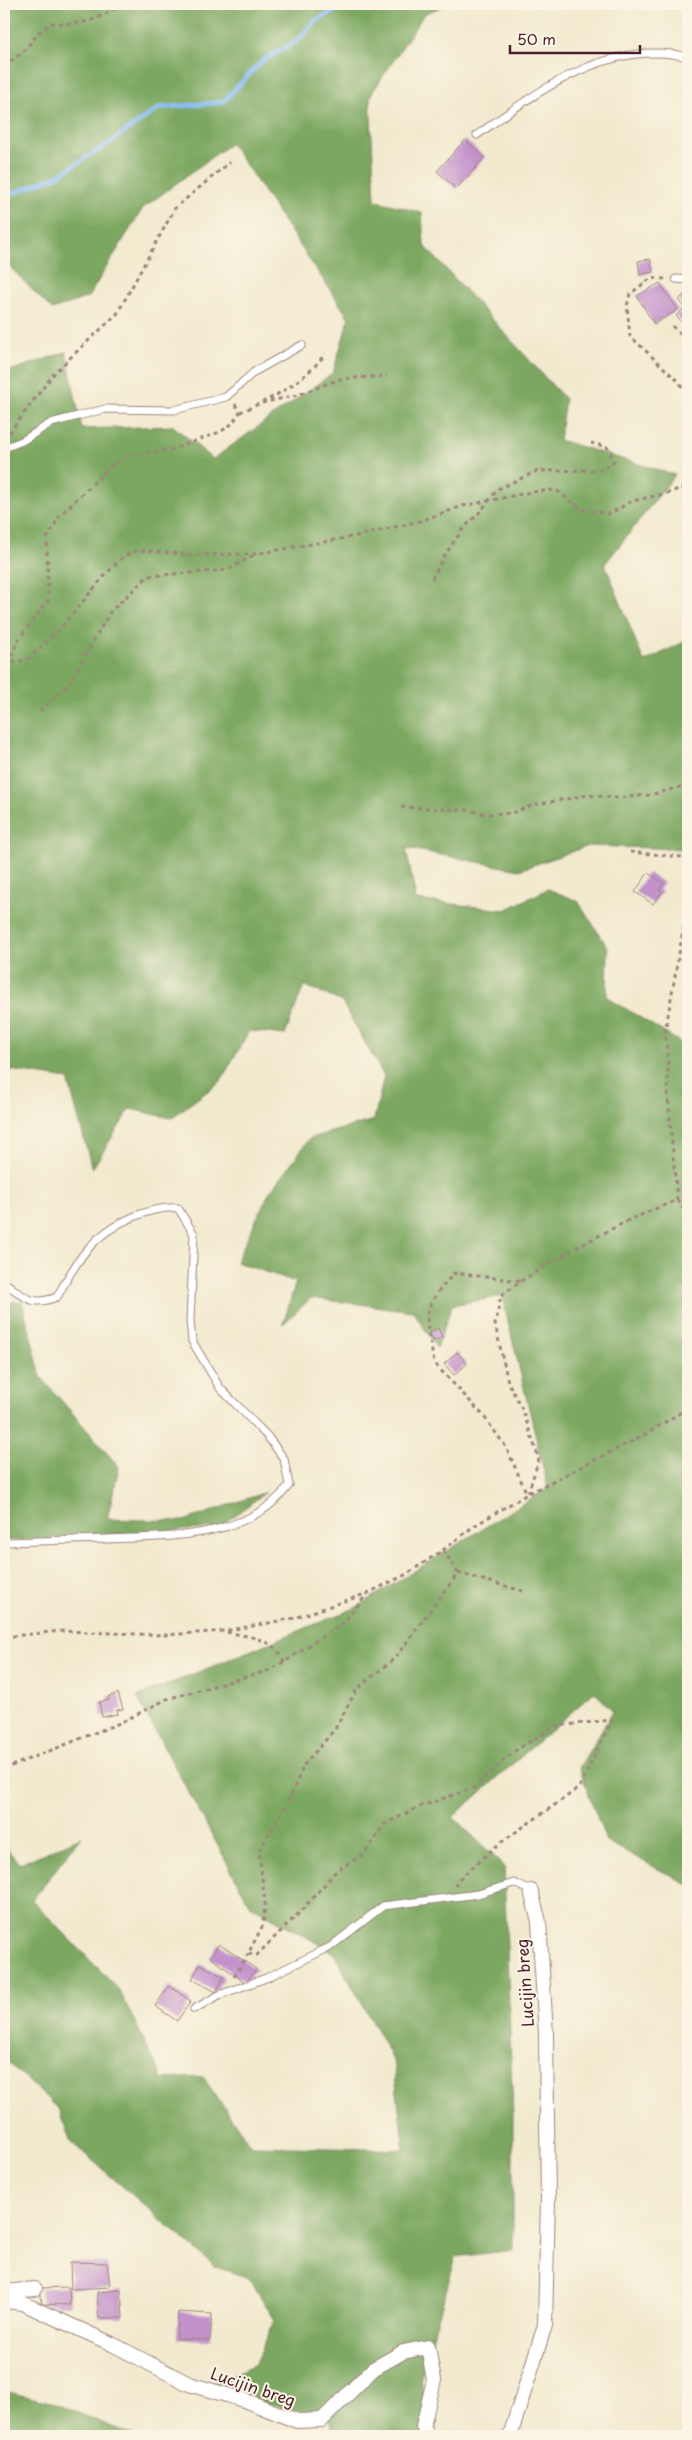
<svg xmlns="http://www.w3.org/2000/svg" width="692" height="2440" font-family="'Playpen Sans',sans-serif">
	<rect width="100%" height="100%" fill="#fcf5e5"/>
	<filter id="ink" filterUnits="userSpaceOnUse"><feTurbulence type="fractalNoise" baseFrequency=".02" numOctaves="2"/><feDisplacementMap in="SourceGraphic" scale="10" xChannelSelector="R" yChannelSelector="G"/><feConvolveMatrix kernelMatrix="1 2 1 2 8 2 1 2 1" color-interpolation-filters="sRGB"/></filter>
	<filter id="wash" filterUnits="userSpaceOnUse"><feTurbulence type="fractalNoise" baseFrequency=".0096" numOctaves="4" result="noise"/><feDisplacementMap in="SourceGraphic" scale="20" xChannelSelector="R" yChannelSelector="G"/><feGaussianBlur stdDeviation="1.12" result="paint"/><feColorMatrix in="noise" values="0 0 0 0 0 0 0 0 0 0 0 0 0 0 0 0 0 1.4 0 .05"/><feComposite in="paint" operator="in"/></filter>
	<g filter="url(#wash)">
		<rect width="100%" height="100%" fill="#f2eacf"/>
		<path fill="#7ca760" stroke="#636346" d="M4,4H449L424,14L370,96L375,200L422,213L424,245L565,399L559,440L675,475L605,564L644,662L688,640V849L588,846L519,870L406,848L416,900L505,910L548,889L578,901L608,948L607,997L686,1046L688,1042V1885L606,1841L579,1768L613,1711L594,1692L453,1817L504,1866L513,2118V2250L456,2257L420,2380L436,2436H334L330,2417L201,2389L255,2364L275,2320L249,2278L216,2267L71,2142L58,2108L4,2059V1846L20,1864L81,1837L32,1900L119,1990L163,2079L203,2077L251,2146L404,2150L393,2059L333,1952L250,1905L137,1697L355,1608L548,1488L502,1296L452,1305L437,1348L413,1311L311,1298L283,1324L296,1282L236,1262L269,1193L310,1138L374,1120L384,1076L342,1002L304,985L285,1035L249,1031L220,1082L171,1118L130,1109L92,1169L68,1079L4,1069V373L66,352L82,429L173,426L213,459L333,373L349,318L231,143L143,208L88,297L52,310L8,265L4,268Z
			M22,1301L41,1377L119,1467L107,1519L184,1521L266,1492L218,1528L4,1541V1303Z
			M4,2391L54,2403L134,2436H4Z"/>
		<g fill="none" stroke-linecap="round" stroke-linejoin="round">
			<path stroke="#84baf3" stroke-width="5" d="M4,197L57,176L108,144L159,108L223,102L262,61L297,41L316,20L348,4"/>
		</g>
		<g id="blocks">
			<path fill="#c392cb" d="M465,140L485,157L456,189L437,171Z
				M650,259L653,272L640,275L638,261Z
				M660,283L678,310L654,324L637,296Z
				M688,291V329L676,316L685,307L679,300Z
				M648,873L664,883L659,890L662,892L653,904L635,892Z
				M438,1328L442,1337L434,1341L429,1332Z
				M457,1352L467,1364L454,1375L444,1364Z
				M118,1693L123,1709L117,1710L118,1714L102,1717L99,1702L109,1700L108,1697Z
				M219,1944L256,1969L246,1983L210,1957Z
				M200,1964L224,1977L216,1992L192,1979Z
				M169,1986L191,2001L177,2021L155,2006Z
				M70,2262L107,2263L110,2287L71,2289Z
				M69,2287L70,2305L42,2304L40,2288Z
				M121,2290L123,2318H99L97,2292Z
				M178,2312L212,2314L210,2340L177,2339Z"/>
		</g>
	</g>
	<g filter="url(#ink)">
		<use href="#blocks" fill-opacity="0" stroke="#9e847d" stroke-width="1"/>
		<g fill="none" stroke-linecap="round" stroke-linejoin="round">
			<defs>
				<path id="lane" d="M477,135C538,91 609,38 688,57
					M676,279L688,280
					M4,448L22,441L51,423L105,409L174,410L226,397L254,372L302,345
					M4,1282C25,1297 30,1307 57,1297C77,1260 92,1234 133,1217C148,1211 162,1207 178,1208L194,1234L190,1321L192,1341L220,1388L268,1437L284,1459L289,1485C251,1539 166,1537 107,1539C72,1540 38,1541 4,1542
					M194,2009L219,1995L266,1978L330,1947L383,1906L478,1894L514,1883L531,1891"/>
				<path id="street" d="M4,2292L35,2289
					M4,2294L5,2301L22,2303L112,2344L189,2384L244,2400L297,2421L322,2420L373,2369L403,2352L428,2347L434,2380L423,2426L427,2436
					M510,2436L545,2325L548,2199L546,2034L539,1922L531,1891"/>
			</defs>
			<use href="#lane" stroke="#9e847d" stroke-width="9"/>
			<use href="#street" stroke="#9e847d" stroke-width="16"/>
			<path stroke="#9e847d" stroke-width="3" stroke-dasharray="4 4" stroke-linecap="butt" d="M4,66L23,52L40,31L51,23C77,26 100,21 120,4
				M665,279L651,278L630,294L627,306L630,336L679,382L688,397
				M672,326L688,341
				M262,403L297,395L340,379L387,376
				M235,404L240,412L232,424L220,432L173,449L131,455L113,464L60,515L47,539L48,601L21,636L12,653L15,663L29,658L58,631L106,574L123,557L137,550L192,555L255,554L357,536L420,521L463,506L531,492L556,490L581,509L609,514L632,501L664,494L688,486
				M240,412C271,400 306,380 325,354
				M9,433L55,372L117,314L175,208L230,162
				M432,579L443,558L462,530L479,513L498,489L537,471L602,470L614,461L607,447L591,443
				M40,711L68,685L110,612L148,576L228,570L254,555
				M401,807L467,810L486,814L512,813L533,805L588,795L617,798L650,795L688,785
				M630,852L683,857L688,861
				M677,1200L688,1215
				M520,1281L454,1273L438,1292L428,1309L427,1323L434,1363L482,1414L506,1447L527,1494
				M528,1493L539,1459L523,1411L508,1382L495,1324L501,1296L521,1281L577,1247L631,1219L677,1200L668,1096V1059L665,1032L688,903
				M443,1550L458,1573L395,1658L357,1689L335,1729L304,1765L286,1806L259,1850L265,1903L263,1925L248,1954L257,1955L304,1908L337,1870L364,1854L385,1824L419,1807L473,1788L516,1750L556,1726L612,1720L579,1788L500,1843L458,1880L455,1886
				M458,1573L523,1591
				M227,1632C248,1637 277,1638 284,1662
				M4,1637L60,1631L164,1635L225,1631L295,1618L368,1593L407,1574L443,1550L474,1526L527,1494L644,1435L688,1408
				M4,1769L122,1722L167,1699L267,1671L284,1662L342,1624L368,1593
				M234,1977L248,1954"/>
			<use href="#lane" stroke="#fff" stroke-width="7"/>
			<use href="#street" stroke="#fff" stroke-width="14"/>
		</g>
	</g>
	<g text-anchor="middle" stroke-width="4" stroke-linejoin="round" paint-order="stroke">
		<g font-size="16" fill="#4a1f2b" stroke="#fcf5e5">
			<text transform="translate(525 1983) rotate(-94)" y="6">Lucijin breg</text>
			<text transform="translate(253 2387) rotate(19)" y="6">Lucijin breg</text>
		</g>
	</g>
	<rect width="692" height="2440" fill="none" stroke="#fcf5e5" stroke-width="20"/>
	<path d="M510 45v8h130v-8" fill="none" stroke="#4a1f2b" stroke-width="2.5"/>
	<text x="517" y="45" font-size="15" fill="#4a1f2b" stroke="#fcf5e5" stroke-width="4" paint-order="stroke">50 m</text>
</svg>
